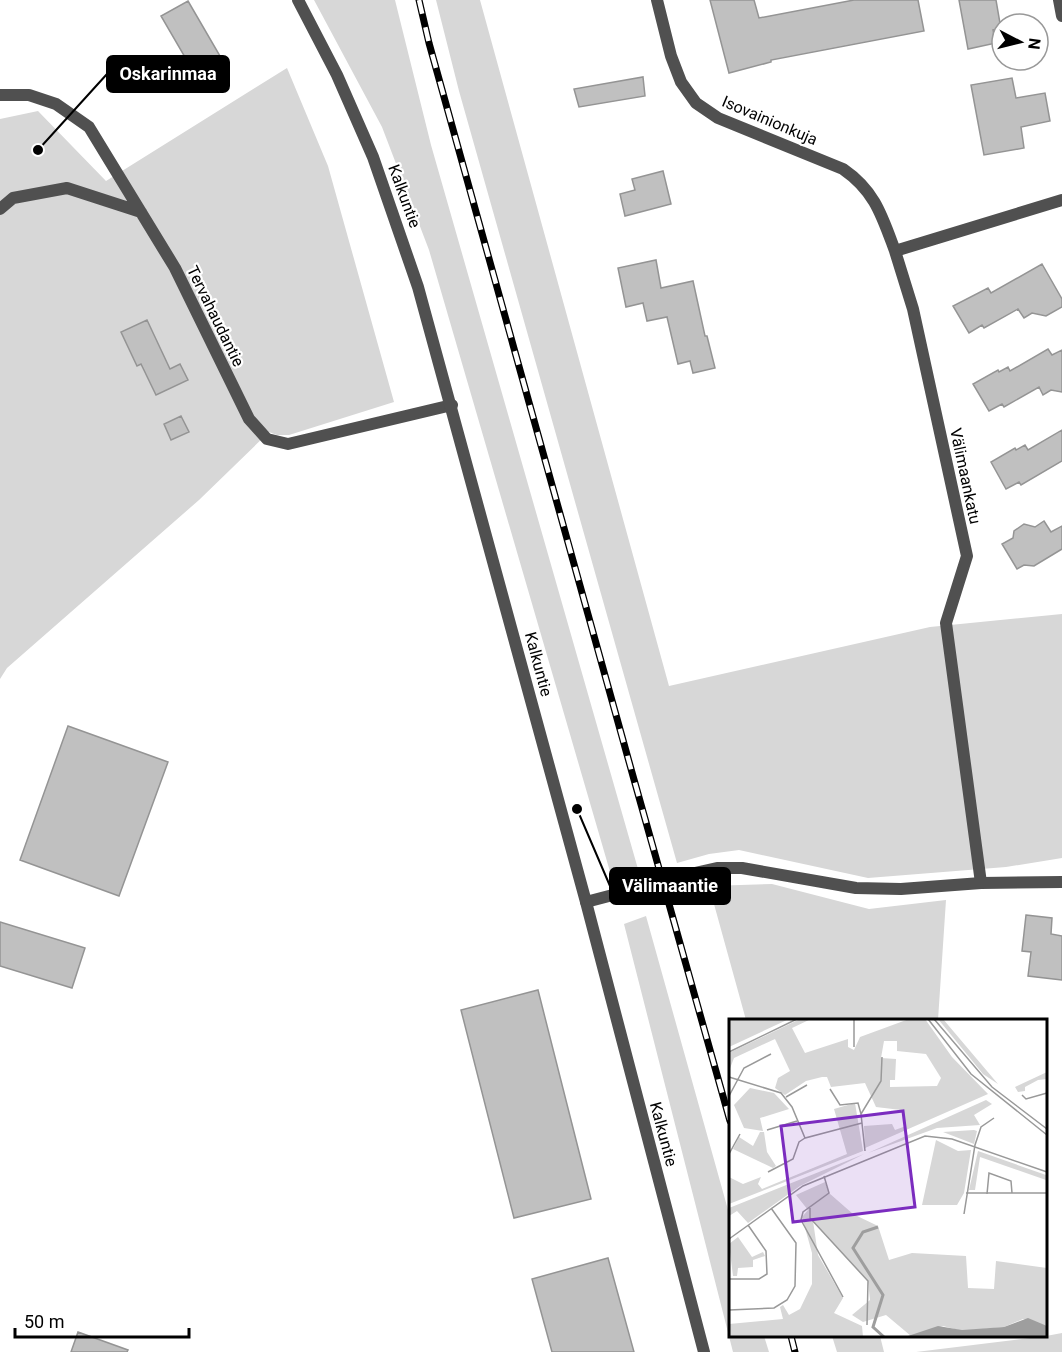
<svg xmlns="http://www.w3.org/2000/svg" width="1062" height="1352" font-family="Roboto,sans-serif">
	<rect width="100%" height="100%" fill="#fff"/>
	<path fill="#d7d7d7" d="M314,0H395L431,145L638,869L613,882L429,250L382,127Z
		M436,0H480L669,686L930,627L1062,614V858L1006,867L868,878L739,850L709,854L677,863L459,91Z
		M287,68L328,166L394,402L289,435H277L269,432L199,500L7,668L0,679V119L38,111L106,181Z
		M772,884L869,909L946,900L938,1020H746L709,886Z
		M646,916L730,1217V1336H764L769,1352H733L624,924Z
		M1062,1333V1352H916L1046,1336Z
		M832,1336H880L884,1352H837Z"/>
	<path fill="#c0c0c0" stroke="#949494" stroke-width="1.5" d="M710,0H754L759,18L854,0H918L924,31L771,60V62L729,73Z
		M959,0H996L1001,29L993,30L996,43L968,49Z
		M188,1L220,56L193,71L161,16Z
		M643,77L645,96L579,107L574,89Z
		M1012,78L1016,98L1045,93L1050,121L1021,127L1024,148L984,155L971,85Z
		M663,171L671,204L625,216L620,194L635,190L632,179Z
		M656,260L661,288L693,281L705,336H707L715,368L693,373L690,361L678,364L667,317L647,321L643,303L626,307L618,268Z
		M1042,264L1062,299V307L1046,316L1032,313L1024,318L1018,309L984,328L982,325L969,333L953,306L988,288L991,293Z
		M147,320L170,369L180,364L188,380L156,395L141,364L137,366L121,332Z
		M1048,349L1052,355L1062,350V392L1051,390L1043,395L1039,387L1004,407L1002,404L989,411L973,384L998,370L999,372L1008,367L1010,371Z
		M181,416L189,432L171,440L164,424Z
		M1062,430V461L1021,485L1019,482L1006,489L991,462L1015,448L1016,450L1025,445L1028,450Z
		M1044,521L1051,532L1062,526V549L1034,566L1024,565L1017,569L1002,544L1013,538L1014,531L1024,524L1035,527Z
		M68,726L168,762L119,896L20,860Z
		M1026,915L1052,918L1051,934L1062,936V980L1028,976L1031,952L1022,951Z
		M0,922L85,948L72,988L0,966Z
		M538,990L591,1199L514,1218L461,1010Z
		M608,1258L634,1352H552L532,1279Z
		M78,1332L128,1350L127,1352H71Z"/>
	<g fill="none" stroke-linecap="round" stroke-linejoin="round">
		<path stroke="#d9d9d9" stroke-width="12" stroke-dasharray="12 6" stroke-linecap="butt" d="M651,885L677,877"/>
		<path stroke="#505050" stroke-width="12" d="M657,0L671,56L681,82L696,103L718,118L843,169C875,191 882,216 895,251
			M1059,0L1062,16
			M0,95H29L56,104L89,127L175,268L249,419L267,439L288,444L452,405
			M0,209L13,198L67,188L141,212
			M677,877L717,868H742L856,888L901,889L981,883L1062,882
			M981,883L946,623L967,556L913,309L895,251L1062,200
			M586,902L651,885"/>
		<path stroke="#505050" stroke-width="12" d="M298,0L337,75L373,157L418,287L586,902L704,1352"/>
		<defs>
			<path id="rail" d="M419,0L429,43L633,776L730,1121
				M791,1336L795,1352"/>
		</defs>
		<use href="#rail" stroke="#000" stroke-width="7"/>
		<use href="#rail" stroke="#fff" stroke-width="4.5" stroke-dasharray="14" stroke-linecap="butt"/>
	</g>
	<g text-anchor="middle" stroke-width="4.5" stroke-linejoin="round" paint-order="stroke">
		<g font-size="16" fill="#000" stroke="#fff">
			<text transform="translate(770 120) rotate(23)" y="6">Isovainionkuja</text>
			<text transform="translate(405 196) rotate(70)" y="6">Kalkuntie</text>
			<text transform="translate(216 316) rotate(64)" y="6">Tervahaudantie</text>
			<text transform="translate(966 476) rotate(78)" y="6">Välimaankatu</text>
			<text transform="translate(539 664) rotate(75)" y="6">Kalkuntie</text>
			<text transform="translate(664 1134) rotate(75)" y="6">Kalkuntie</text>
		</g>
	</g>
	<g transform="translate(729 1019)">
		<rect width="318" height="318" fill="#fff"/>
		<path d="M0,0H60L0,28ZM71,0H82L63,9L76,34L119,20V28L125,31L131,18L180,0H196L223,38L259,75L136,129L135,107L163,105L166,111L177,107L172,91L147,88L136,64L102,68L98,58H93L77,62L56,76L46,69L49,59L61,52L46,20L5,39L0,52V34ZM155,22H168V32L197,35L212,59L208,67L161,68V61H166L167,40L152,39ZM209,0H214L269,65L254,55ZM318,53V60L309,61L296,68V72L289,73L286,68ZM21,69L45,74L60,90L31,99L34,112L15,109L5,86ZM257,81L263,85L245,96L251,106L208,109L139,134ZM126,84L134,132L0,185V158L14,165L32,158L29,165L33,170L118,135L105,90ZM245,111L248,112L245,125L214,113ZM31,113H35L38,133L47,147L44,149L4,130L10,118L24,127ZM207,121L229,132L242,131L235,174L228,186H193ZM249,132L317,156V161L251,138L246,171H240ZM135,135L71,167L19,204L8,192L0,197V189ZM96,163L100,174L124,195L149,207L160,241L183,234L237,237L239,269L265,270L267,242L318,249V307L294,300L275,308L233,312L214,307L182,317L157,296L134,303L123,296L141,281L139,262L84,202L89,236L114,279L105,294L133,307L134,318H0V305L54,300L51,288L54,286L60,296L71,290L83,265V234L73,198L79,191L67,176ZM9,218L23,238L34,233L36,237L24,241V248L9,249L8,257H4L0,225Z" fill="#d7d7d7" fill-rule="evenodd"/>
		<path d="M299,299L318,307V318H176L209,307L233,311L275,308Z" fill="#9e9e9e"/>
		<path fill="none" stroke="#9e9e9e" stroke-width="3" d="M149,208L134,213L124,229L154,276L144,308L155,318"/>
		<path fill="none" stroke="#999" stroke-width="1.5" d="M199,0L242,55L318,116M205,0L263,68L318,110M125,28V0M0,33L68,0M0,58L52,74L63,88L76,119L133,104M101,70L111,86L129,84L132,95M293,76L297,80L318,74M0,77L15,49L42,35M57,78L78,66M38,111L68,102M136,132L132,95L152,62L153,38M0,135L11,115M39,153L64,140L70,123L76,119M95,157L100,174L74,193L72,201L114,278M237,174H318M258,175L260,154L282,162L283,174M81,189V199L139,262L138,306M235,195L246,126L252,108L265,99M0,220L74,167L196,117L223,120L318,153M0,260H30L38,255L37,232L19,206M0,291L45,289L58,281L66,267L67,224L42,189"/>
		<path fill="#7b2cbf" fill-opacity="0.15" stroke="#7b2cbf" stroke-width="3" d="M174,92L186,188L64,203L52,107Z"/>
		<rect width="318" height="318" fill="none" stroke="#000" stroke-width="3"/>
	</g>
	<path fill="none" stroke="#000" stroke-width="2" d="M38 150L107 74M577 809L610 886"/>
	<g fill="#000" stroke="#fff" stroke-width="2">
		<circle cx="38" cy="150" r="6"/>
		<circle cx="577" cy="809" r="6"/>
	</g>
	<g fill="#000" stroke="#000" stroke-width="2">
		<rect x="107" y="56" width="122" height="36" rx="6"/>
		<rect x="610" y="868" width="120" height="36" rx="6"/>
	</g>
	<g font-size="18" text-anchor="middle" font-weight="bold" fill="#fff">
		<text x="168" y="80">Oskarinmaa</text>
		<text x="670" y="892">Välimaantie</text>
	</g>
	<g transform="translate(1020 42) rotate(97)"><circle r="28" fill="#ffffff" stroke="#999999" stroke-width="1.5"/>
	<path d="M0-4.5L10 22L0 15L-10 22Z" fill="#000000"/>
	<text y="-9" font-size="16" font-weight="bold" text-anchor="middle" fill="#000000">N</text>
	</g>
	<path d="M15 1328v9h174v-9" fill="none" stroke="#000000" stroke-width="3"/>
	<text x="24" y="1328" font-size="18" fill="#000000" stroke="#ffffff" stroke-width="4.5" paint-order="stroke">50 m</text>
</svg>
